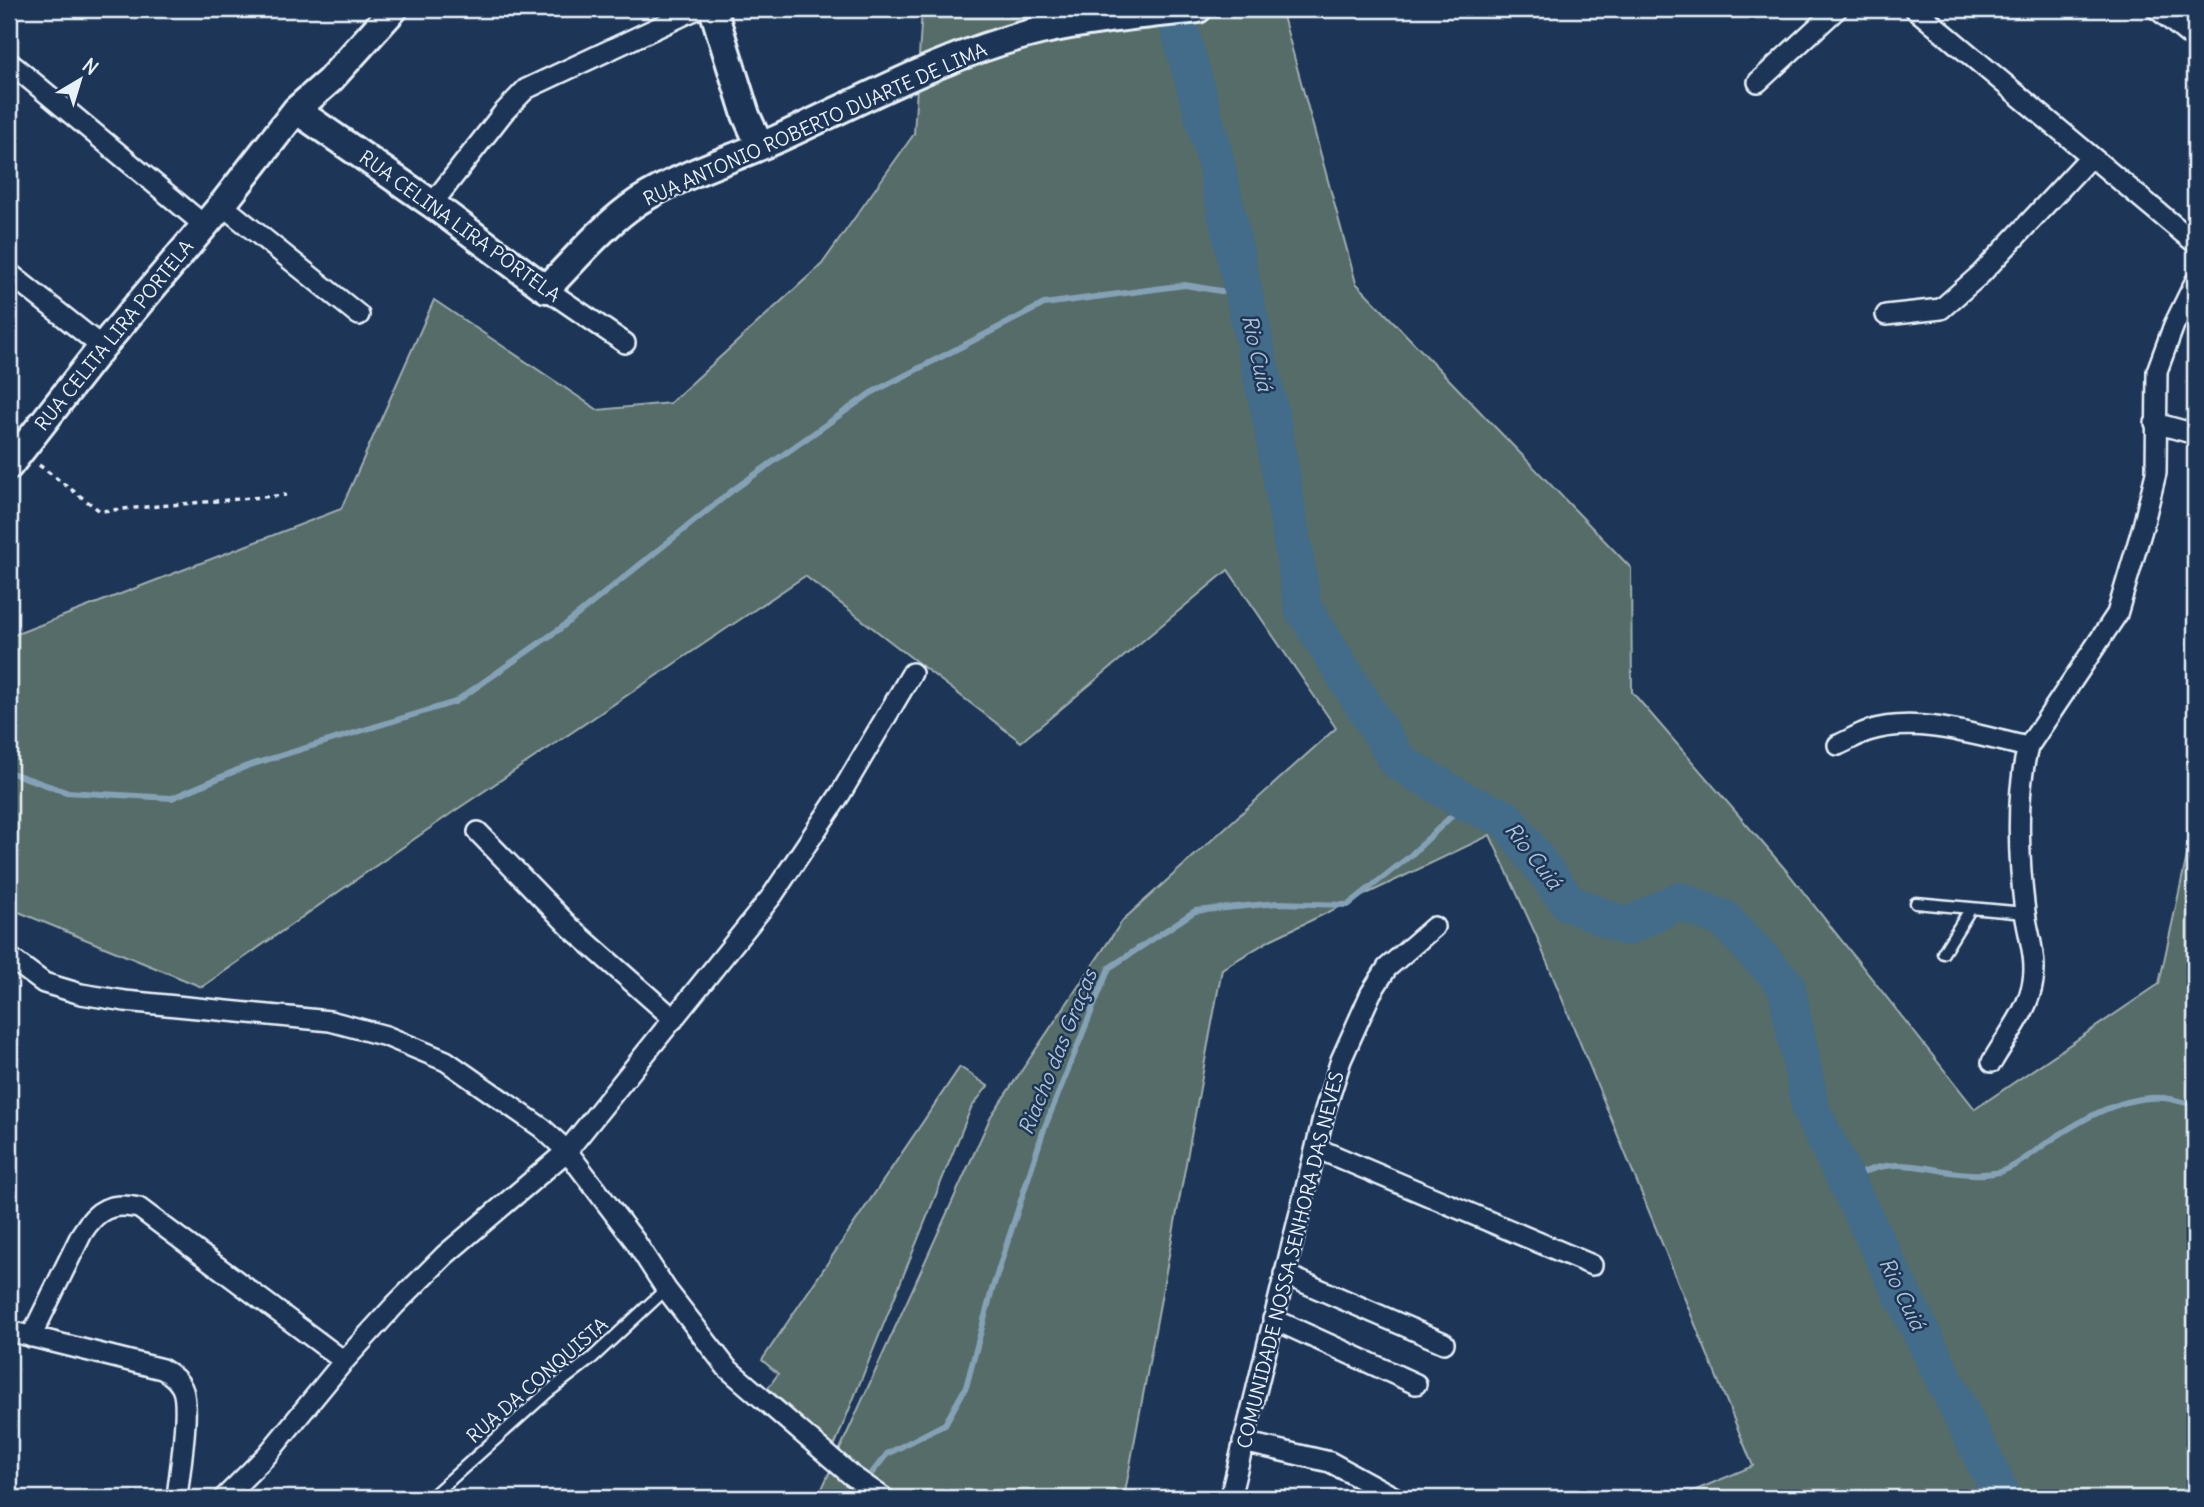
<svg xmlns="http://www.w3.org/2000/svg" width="2204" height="1507" font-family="Delius,sans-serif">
	<rect width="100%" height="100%" fill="#1d3557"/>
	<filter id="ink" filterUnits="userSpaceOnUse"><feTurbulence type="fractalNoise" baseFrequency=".0143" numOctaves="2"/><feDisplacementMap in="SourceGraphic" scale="14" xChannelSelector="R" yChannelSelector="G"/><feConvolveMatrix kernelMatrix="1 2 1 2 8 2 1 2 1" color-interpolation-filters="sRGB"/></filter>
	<g filter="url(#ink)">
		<path fill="#566c68" stroke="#9faeb0" stroke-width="2" d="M922,9H1281L1356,283L1631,568L1632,692L1785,869L1975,1109L2159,984L2195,819V1498H1677L1753,1466L1536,935L1490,835L1272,939L1222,969L1124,1498H801L821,1491L991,1116L1123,920L1336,728L1228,570L1021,742L805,576L456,810L202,987L9,908V637L341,509L434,300L598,410L670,403L822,264L914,134Z
			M960,1067L988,1086L971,1108L834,1447L768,1388L778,1374L762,1360Z"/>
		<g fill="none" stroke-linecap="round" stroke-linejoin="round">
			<path stroke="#84a1b6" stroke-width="6" d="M9,772L66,792L172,798L247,766L455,702L561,628L733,490L871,393L1044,304L1185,285L1244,295
				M1847,1182C1898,1145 1940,1181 1994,1173C2010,1171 2027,1157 2041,1147C2074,1124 2121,1094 2164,1098C2174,1099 2185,1103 2195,1105
				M852,1498L887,1454L945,1424L966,1387L992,1290L1044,1129L1109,968L1195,911L1277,903L1348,905L1410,856L1466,802"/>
			<path stroke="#426c8a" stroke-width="38" d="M1174,9L1213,151L1244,295L1273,427L1303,608L1399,762L1466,802L1506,819L1569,903L1626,927L1679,901L1724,919L1786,985L1811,1110L2003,1498"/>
			<defs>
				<path id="lane" d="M1916,903L2025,913
					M1943,953L1971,908
					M430,1498L548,1392L592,1358L666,1289"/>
				<path id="street" d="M1915,9L2195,243
					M2157,9L2195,40
					M9,62L204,225
					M1758,82L1837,9
					M432,204L503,113L526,89L697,9
					M222,205L359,315
					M9,273L102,347
					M546,289L625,343
					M1886,315L1941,309L1981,274L2091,156
					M2155,423L2195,434
					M1838,745C1848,741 1858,734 1868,731C1918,715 1978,736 2028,747
					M478,832L571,928L674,1019
					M9,957L44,983L81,994L125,1001L330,1021L386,1036L446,1061L542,1128L567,1151L635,1241L666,1289L727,1368L851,1475L884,1498
					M1992,1062C2006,1037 2029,1010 2033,981C2037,958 2028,935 2025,912C2019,864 2015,795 2028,747L2117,614L2143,526L2156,473L2157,371L2174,325L2195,282
					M1316,1148L1592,1265
					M1284,1274L1444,1343
					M1273,1319L1416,1384
					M9,1331L162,1369C171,1374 178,1379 182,1388C191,1406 179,1475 177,1498
					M31,1337L82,1233C97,1209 111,1202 139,1208L344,1361
					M1243,1442L1330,1462L1396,1498
					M224,1498L267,1455L344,1361L395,1305L445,1255L567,1151L772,896L841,793L912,673
					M1230,1498L1325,1110L1341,1060L1371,993L1387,968L1434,927"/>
				<path id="secondary" d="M713,9L746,115L760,146
					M296,110L432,204L546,289C575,260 604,224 639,201C680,175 730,160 775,140C861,101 947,53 1040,31C1092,19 1145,15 1198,9
					M9,466L102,347L222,205L296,110L329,81L394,9"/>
			</defs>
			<use href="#lane" stroke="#e8f1f8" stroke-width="15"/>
			<use href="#street" stroke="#e8f1f8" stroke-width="24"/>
			<use href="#secondary" stroke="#e8f1f8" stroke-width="32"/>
			<path stroke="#e8f1f8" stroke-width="3.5" stroke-dasharray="5 5" stroke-linecap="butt" d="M39,465L100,511L286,495"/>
			<use href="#lane" stroke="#1d3557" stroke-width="10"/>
			<use href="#street" stroke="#1d3557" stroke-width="19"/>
			<use href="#secondary" stroke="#1d3557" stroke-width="26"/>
		</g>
	</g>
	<g text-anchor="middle" stroke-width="5" stroke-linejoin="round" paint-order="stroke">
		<g font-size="19" fill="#e8f1f8" stroke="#1d3557">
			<text transform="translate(815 124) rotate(-24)" y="7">RUA ANTONIO ROBERTO DUARTE DE LIMA</text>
			<text transform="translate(460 226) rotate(36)" y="7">RUA CELINA LIRA PORTELA</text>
			<text transform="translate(114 335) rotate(-51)" y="7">RUA CELITA LIRA PORTELA</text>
			<text transform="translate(1290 1260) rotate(-76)" y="7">COMUNIDADE NOSSA SENHORA DAS NEVES</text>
			<text transform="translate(537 1380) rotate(-41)" y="7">RUA DA CONQUISTA</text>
		</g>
		<g font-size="21" font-style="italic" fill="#aec2d2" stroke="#1d3557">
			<text transform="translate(1257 353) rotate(78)" y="7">Rio Cuiá</text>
			<text transform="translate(1533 856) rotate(52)" y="7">Rio Cuiá</text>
			<text transform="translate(1058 1052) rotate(-68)" y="7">Riacho das Graças</text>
			<text transform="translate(1902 1294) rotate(64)" y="7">Rio Cuiá</text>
		</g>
	</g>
	<rect width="2204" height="1507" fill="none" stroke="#1d3557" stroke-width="35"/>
	<rect x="18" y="18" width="2169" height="1472" fill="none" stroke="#e8f1f8" stroke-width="2.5" filter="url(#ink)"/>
	<g transform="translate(80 80) rotate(38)" stroke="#1d3557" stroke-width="5" paint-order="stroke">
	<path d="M0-5L12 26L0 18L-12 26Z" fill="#e8f1f8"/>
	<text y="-10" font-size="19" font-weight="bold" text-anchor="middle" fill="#e8f1f8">N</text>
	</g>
</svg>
